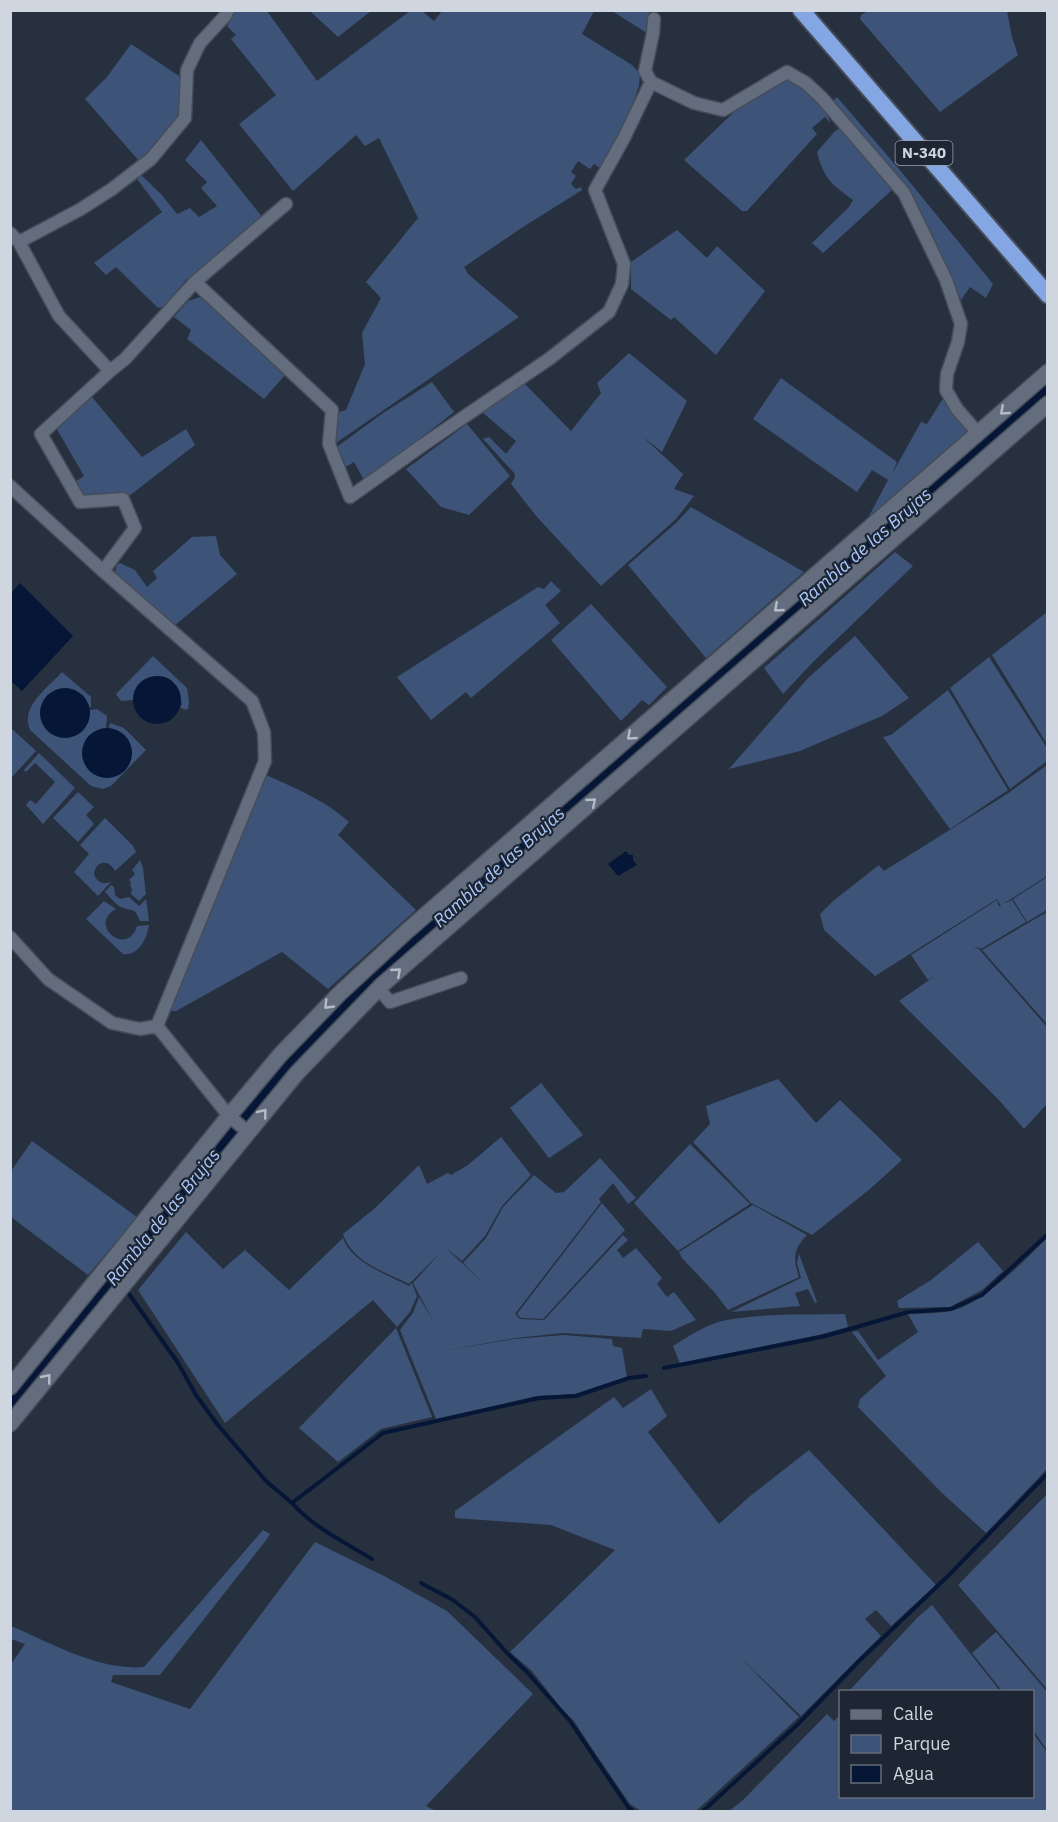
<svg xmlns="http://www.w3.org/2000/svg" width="1058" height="1822" font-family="'IBM Plex Sans',sans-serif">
	<rect width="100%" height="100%" fill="#27303f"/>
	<path fill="#3d5378" d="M869,10L1007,11L1012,37L1018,55L940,112L860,19L861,15Z
		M235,11H267L317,81L410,11H422L434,21L442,11H594L582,34L632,65L640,74L639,86L625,127L600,168L594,164L590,169L578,161L571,172L576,176L571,184L576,189L581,187L582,190L520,229L464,267L468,274L519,317L333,445L336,413L346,410L365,364L362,333L381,298L366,282L418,218L379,138L365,146L356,135L293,191L239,124L276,95L231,39L236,35L227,26Z
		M310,11H371L338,37Z
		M612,11H645L651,13L650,35Z
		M131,44L179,76C179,87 180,99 179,110C177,132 154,148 139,161L85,99L107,77Z
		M784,79C792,80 800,82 806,87C813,94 829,113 830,123L825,117L812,128L817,134L747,211H742L684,160L735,111L766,88Z
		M837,97L899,169L993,284L986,298L970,287L961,300L943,259L914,203L831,103Z
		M841,128L893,189L823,253L812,243L849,207L853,200C832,184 824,180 817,152L835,131Z
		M201,140L263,218L185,281L165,306L158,308L116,267L106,275L94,263L162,212L137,179L141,175L161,194L177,214L190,208L199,217L217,206L201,188L207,182L185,160Z
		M677,230L707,258L717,246L765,291L716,355L674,317L671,320L631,289V262Z
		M200,297L216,306L285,375L264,399L187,339L191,330L174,317L188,301Z
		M629,353L687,401L662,452L642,436L683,474L674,489L694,496L676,519L601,586L537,517L511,484L514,479L515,474L483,439L489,437L506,454L516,441L482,412L524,383L571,431L601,393L597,383Z
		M781,378L897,462L892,474L921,422L927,424L944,397L967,431L868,518L888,480L872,470L857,492L753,419Z
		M432,382L454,412L365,482L354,462L344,468L334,449L383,413Z
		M92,397L142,457L186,429L195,445L129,496L124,493L83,497L73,483L84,476L55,426L78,406Z
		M467,424L510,476L469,515L441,507L406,469Z
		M691,507L804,572L706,658L628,565L676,523Z
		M216,536L220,555L237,574L174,626L122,580L115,572L117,565L120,563L135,570L147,587L157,578L153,571L192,537Z
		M895,552L913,566L813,662L783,694L764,668Z
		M551,581L561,591L545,605L560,623L471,698L466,692L431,720L397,677L538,587L544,589Z
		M591,604L667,687L649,705L642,700L621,721L551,640Z
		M1047,612V744L992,655Z
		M855,636L909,698L882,716L800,751L729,769L808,678Z
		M153,656L187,688L189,701L188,709L185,710L180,707L182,704C179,697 177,686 172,681C163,672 144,676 137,686C134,691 133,695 133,700L121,701L116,694Z
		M989,657L1047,748V761L1010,789L950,688Z
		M62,672L91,697V707H89L88,703L74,736C85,729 89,722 90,710L97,709L107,716L106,728L101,729L82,754C85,766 90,773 102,777L129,742L124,735L109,728L110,723L124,728L146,750L111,786L103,789L91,786L30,730C20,706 48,688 62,672Z
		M948,690L1008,790L950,829L883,737L891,735Z
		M10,727L36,751L11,778H10Z
		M39,753L75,788L43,824L26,805L30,800L36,804L55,782L35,763L26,772L24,770Z
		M1047,765V876L1003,904L1012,900L1026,922L981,949L978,947L973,950L978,948L1047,1027V1104L1024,1129L998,1099L899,1001L935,976L928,980L911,955L997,900L999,906H1001L997,899L875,976L824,930L820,914L833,901L879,865L884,871L1007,794Z
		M266,775C295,788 325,800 349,822L338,835L416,910L328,989L282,952L176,1011H170L242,829Z
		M78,792L94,807L86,815L94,824L78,842L53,818Z
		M105,818L133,846L136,852L115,871C109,859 96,860 94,874C97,882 102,885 111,882L98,896L74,872L89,854L80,845Z
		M140,860L143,868L146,894L139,901L131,894L132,890L130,884L131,882L129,880L135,874L132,870Z
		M1047,877V910L1027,922L1013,899Z
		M111,885L114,887L115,895L120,899L129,897L139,906L146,899L149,921H140C134,906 132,912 121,907C115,904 109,896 105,892Z
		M104,901L116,909C87,925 127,958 137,926L149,925C147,938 139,956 123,954L86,919Z
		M1047,912V1024L982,950Z
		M778,1079L816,1123L840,1100L902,1160L870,1189L812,1235L751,1203L693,1142L710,1124L706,1106Z
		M541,1083L583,1135L549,1158L510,1108Z
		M501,1137L531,1175L502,1206L485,1236L462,1261L445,1247L485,1285L463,1263L486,1238L503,1207L534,1175L556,1193L564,1192L600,1158L636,1198L628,1204L613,1183L599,1199L601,1202L515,1314L520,1319L544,1320L623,1235L628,1240L617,1250L623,1258L636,1248L662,1278L657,1284L667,1297L674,1292L696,1320L671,1331L643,1329L641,1338L563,1333L516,1338L448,1350L514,1339L564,1335L612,1339L613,1346L622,1348L627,1377L575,1394L537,1396L436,1419L400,1330L413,1313L419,1297L434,1323L413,1283L441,1252L409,1284C385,1272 352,1262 343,1234L375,1208L419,1165L427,1184L448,1173L451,1175L468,1165Z
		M32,1141L137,1217L88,1275L11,1217V1171Z
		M690,1144L750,1204L678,1251L634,1203Z
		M602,1203L625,1230L543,1319L521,1318L517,1314Z
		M753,1205L807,1235C793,1249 793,1260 799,1277L728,1310L715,1293L682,1258L679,1252Z
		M186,1232L223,1269L245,1250L289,1290L343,1238C351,1262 388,1275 409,1286L412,1283L417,1296L410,1312L397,1327L373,1300L225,1423L138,1290Z
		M1047,1238V1469L986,1533L942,1493L858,1407L860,1399L886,1376L852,1332L858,1331L878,1360L918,1332L908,1314C922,1313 937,1314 950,1311C982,1305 1025,1260 1047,1238Z
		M978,1242L1003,1271L982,1290L950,1307L899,1308L897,1301L931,1280Z
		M799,1254L817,1302L815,1303L808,1289L795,1293L800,1306L731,1312L801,1278L797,1263Z
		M845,1314L848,1327L818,1335L680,1364L673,1346C689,1336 708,1323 727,1320C763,1313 808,1315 845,1314Z
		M396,1328L432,1417L381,1429L338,1462L299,1428Z
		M651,1389L667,1416L648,1432L719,1524L749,1497L809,1450L936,1585L891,1626L876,1610L865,1619L881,1636L801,1716L739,1656L799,1717L696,1811H641L630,1804L593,1750L574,1721L561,1708L532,1671L510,1652L615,1550L551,1525L455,1518V1511L614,1397L623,1408Z
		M1047,1494V1689L958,1585Z
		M263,1530L270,1534L267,1539L160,1675H113L111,1682L190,1709L315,1542L386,1577L447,1611L533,1694L426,1806L436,1811H11V1664L25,1644L11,1639V1626C51,1643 100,1671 144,1667Z
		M932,1605L1000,1691H849L917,1618Z
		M996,1632L1047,1692V1750L1033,1730L1032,1692L1002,1691L972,1653Z
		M827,1714L834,1721L840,1715V1796H1032L1033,1733L1047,1752V1811H729L743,1800Z"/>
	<path fill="#051637" d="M1047,378V398L374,987L11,1417V1393L226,1127L335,1003Z
		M20,583L73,636L22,691L10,680L11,593Z
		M133 700a24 24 0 1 1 48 0a24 24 0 1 1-48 0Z
		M40 713a25 25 0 1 1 50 0a25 25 0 1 1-50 0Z
		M82 753a25 25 0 1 1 50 0a25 25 0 1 1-50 0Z
		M626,851L629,855H633V860L637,865L618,876L608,864Z"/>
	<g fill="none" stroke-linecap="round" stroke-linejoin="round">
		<path stroke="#051637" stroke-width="4" d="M129,1294L178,1363L196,1395L217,1424L266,1481L292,1503L383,1433L539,1398L576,1396L629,1378L646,1376
			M664,1368L826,1336L908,1312L951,1309L982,1295L1048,1234
			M292,1503C313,1527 344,1542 372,1559
			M421,1583L453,1600L475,1617L507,1653L527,1672L570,1721L628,1807L634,1812
			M702,1812L798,1724L859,1661L950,1574L1048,1473"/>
		<defs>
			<path id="minor" d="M651,82L645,71L653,33L654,19
				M10,233L19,242L59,316L110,371L41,434L80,502L123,499L135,528L103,571
				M19,242L81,209L112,189L151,159L185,118L187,70L200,43L225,16L228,10
				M195,282L332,410L329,444L350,497L420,447L549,359L609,312L622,284L624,264L595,190L624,138L651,82L694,103L723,110L787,72L806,83L822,98L904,193L946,280L961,324L958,342L947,374L946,390L957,409L978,433
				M110,371L125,359L195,282L286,204
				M10,486L103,571L252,701L264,732L265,761L157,1026
				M10,937L48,979L112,1023L140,1029L157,1026
				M379,989L390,1002L461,978
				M157,1026L229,1116L248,1132"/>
			<path id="tertiary" d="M10,1387L229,1116L280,1055L339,994L407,931L1048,372
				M10,1424L297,1073L382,985L1048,404"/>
			<path id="trunk" d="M801,10L1048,295"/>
		</defs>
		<use href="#minor" stroke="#464d59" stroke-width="15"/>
		<use href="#tertiary" stroke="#464d59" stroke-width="18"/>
		<use href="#trunk" stroke="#464d59" stroke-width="20"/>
		<use href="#minor" stroke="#636d7e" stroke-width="12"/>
		<use href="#tertiary" stroke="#636d7e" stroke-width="15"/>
		<use href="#trunk" stroke="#84a6e2" stroke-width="16"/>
	</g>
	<defs><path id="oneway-chevron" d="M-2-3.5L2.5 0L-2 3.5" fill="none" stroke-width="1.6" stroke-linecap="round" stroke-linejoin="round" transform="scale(1.5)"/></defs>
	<g stroke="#b5bcc7">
		<use href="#oneway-chevron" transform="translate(1004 411) rotate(139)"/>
		<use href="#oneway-chevron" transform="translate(778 608) rotate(139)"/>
		<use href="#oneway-chevron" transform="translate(631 736) rotate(139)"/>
		<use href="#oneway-chevron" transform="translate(592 802) rotate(-41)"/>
		<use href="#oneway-chevron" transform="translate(397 972) rotate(-41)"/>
		<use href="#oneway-chevron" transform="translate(328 1005) rotate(134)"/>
		<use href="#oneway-chevron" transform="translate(263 1113) rotate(-51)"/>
		<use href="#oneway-chevron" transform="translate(47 1378) rotate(-51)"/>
	</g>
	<g text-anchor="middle" stroke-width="4.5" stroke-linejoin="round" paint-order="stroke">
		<rect fill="#1e2634" stroke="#9ba1ac" stroke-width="1.5" x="895.5" y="141" width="57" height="24" rx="4.5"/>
		<g font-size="15" font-weight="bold" fill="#d0d6df">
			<text x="924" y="158">N-340</text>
		</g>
		<g font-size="18" font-style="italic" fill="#aac8fb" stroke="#1e2634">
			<text transform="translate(865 547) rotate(-41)" y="6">Rambla de las Brujas</text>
			<text transform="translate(499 867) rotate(-42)" y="6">Rambla de las Brujas</text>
			<text transform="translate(163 1217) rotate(-51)" y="6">Rambla de las Brujas</text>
		</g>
	</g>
	<rect width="1058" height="1822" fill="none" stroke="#d0d6df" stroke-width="24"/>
	<rect x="839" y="1690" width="195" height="108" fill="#1e2634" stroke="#656c78" stroke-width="1.5"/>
	<rect x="851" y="1710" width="30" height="9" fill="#636d7e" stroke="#656c78" stroke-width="1.5"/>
	<text x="893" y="1720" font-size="18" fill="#d0d6df">Calle</text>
	<rect x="851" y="1735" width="30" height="18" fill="#3d5378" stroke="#656c78" stroke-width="1.5"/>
	<text x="893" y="1750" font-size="18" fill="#d0d6df">Parque</text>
	<rect x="851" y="1765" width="30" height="18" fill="#051637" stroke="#656c78" stroke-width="1.5"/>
	<text x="893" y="1780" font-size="18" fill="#d0d6df">Agua</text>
</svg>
